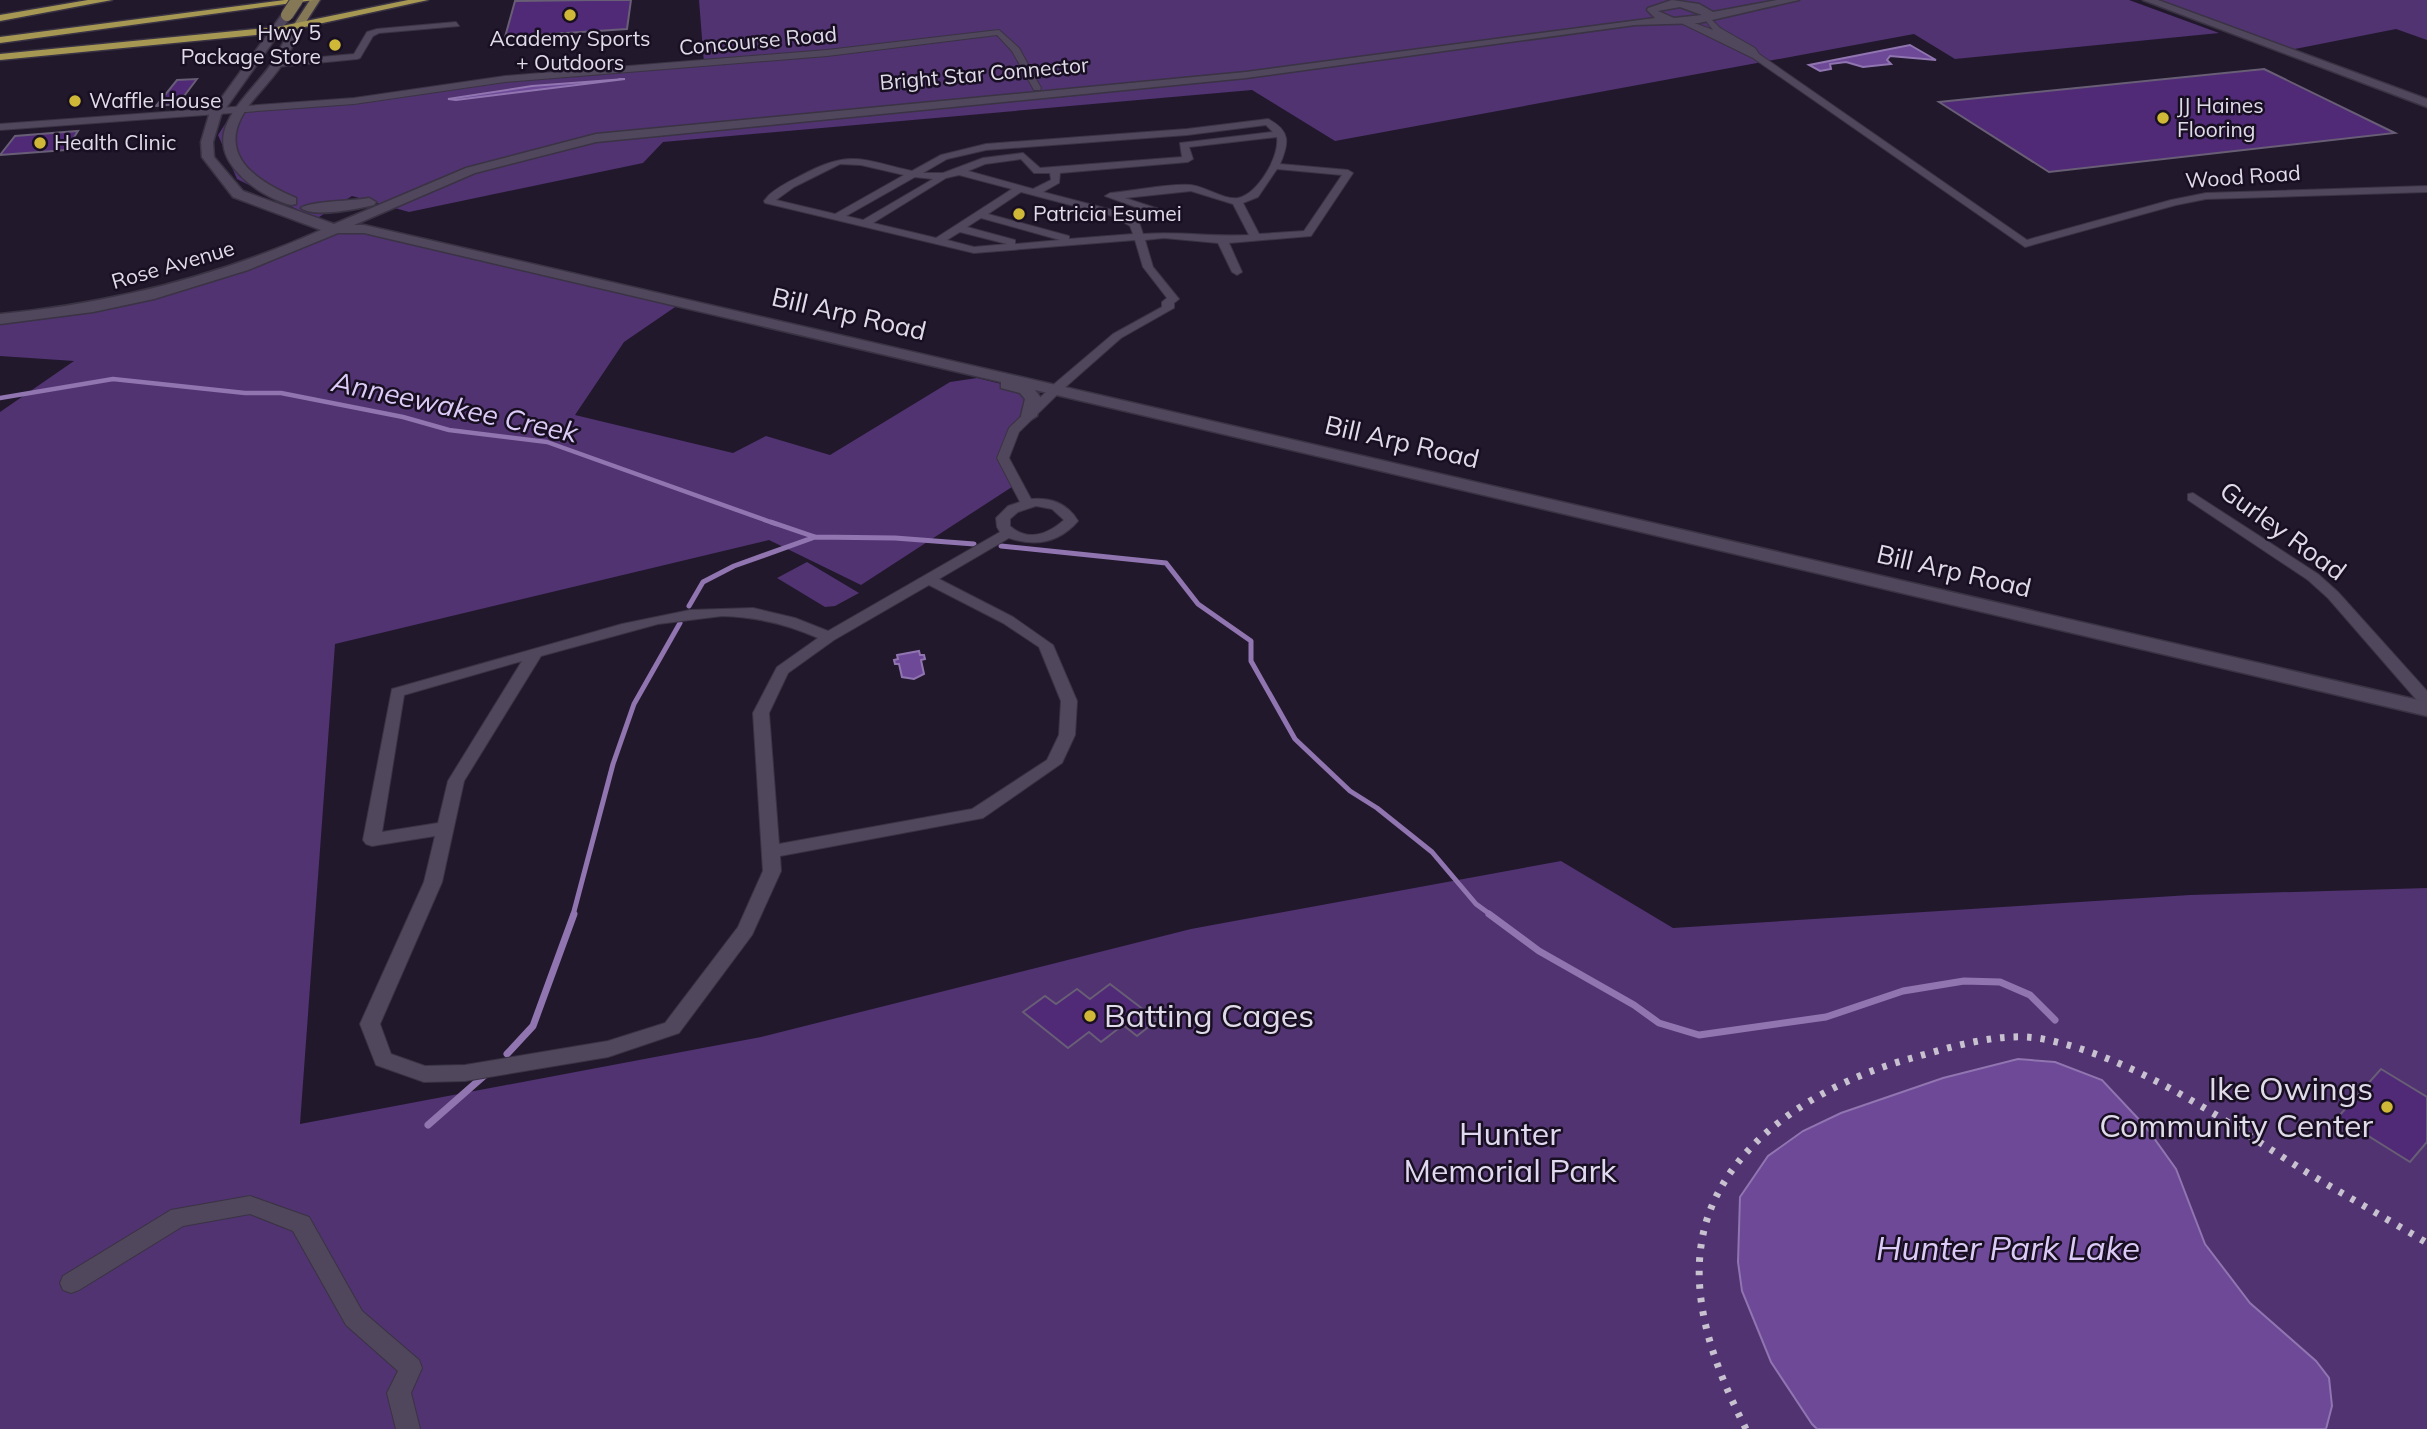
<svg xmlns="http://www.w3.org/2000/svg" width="2427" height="1429" font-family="Mulish,sans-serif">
	<rect width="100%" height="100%" fill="#21182c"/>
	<path fill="#503370" d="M699,0H2129L2219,33L1955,59L1914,34L1335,141L1252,90L663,142L643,163L409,212L352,196L316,219L237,179L218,135L234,110L354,101L505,79L704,64Z
		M2148,0H2427V40L2396,29L2285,51Z
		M336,228L364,229L681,303L624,342L575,415L733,453L766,436L830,455L950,382L977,378L1026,390L1033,398L1003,457L1015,485L861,585L769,540L335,644L300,1124L761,1037L1191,929L1561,861L1673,928L2190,895L2427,888V1429H0V412L74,361L0,356V319L196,284Z
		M807,562L859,593L835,606L825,607L777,578Z"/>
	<path fill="#6e4998" stroke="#9075b0" stroke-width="2" d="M1910,45L1936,60L1890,56L1887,60L1891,64L1863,67L1846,62L1830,64L1831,69L1820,71L1809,65Z
		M625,79L456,100L448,99L532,86Z
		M919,651L920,655H924L925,659L921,660L924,674L914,679L902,677L899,664H895L894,660L898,659L897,655Z
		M2018,1059L2055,1062L2102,1080L2146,1127L2176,1169L2205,1244L2250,1303L2316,1361L2329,1378L2332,1406L2326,1429H1817L1812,1424L1771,1362L1742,1291L1738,1262L1740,1197L1768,1156L1803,1131L1841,1113L1943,1078Z"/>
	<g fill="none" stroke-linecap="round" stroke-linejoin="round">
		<path stroke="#9075b0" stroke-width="4.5" d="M0,398L113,379L245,393H281L403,417L449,430L547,442L776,524"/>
		<path stroke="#9075b0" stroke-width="5" d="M771,522L815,537L895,538L974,544
			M1001,546L1166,563L1198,604L1251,641V661L1295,739L1350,791L1377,808L1432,852L1476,904L1491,915
			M689,606L703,582L734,566L815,537
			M573,915L613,764L634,704L680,623"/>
		<path stroke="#9075b0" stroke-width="7" d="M1489,914L1539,951L1634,1005L1659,1023L1699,1035L1826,1017L1903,991L1964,981L2000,982L2030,995L2055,1020
			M507,1054L533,1026L574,914
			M428,1125L486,1074"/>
	</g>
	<path fill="#502a77" stroke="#685e75" stroke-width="2" d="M592,0H631L627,29L505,37L515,1Z
		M2264,69L2395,133L2049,172L1939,102Z
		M197,79L178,104L156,106L177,80Z
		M78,131L66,150L0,155L15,136Z
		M1110,984L1157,1020L1137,1036L1123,1025L1101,1042L1089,1032L1068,1048L1023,1012L1045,996L1056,1004L1077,989L1090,999Z
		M2381,1069L2427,1097V1142L2410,1162L2338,1117Z"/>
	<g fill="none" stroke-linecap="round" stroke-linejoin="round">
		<defs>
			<path id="street" d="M1707,15L1720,28L1755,48L1759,54L2027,240L2171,200L2206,193L2427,186V192L2206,199L2176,205L2025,247L1753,58L1677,21L1684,19L1713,30L1703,17Z
				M456,22L459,26L379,33L373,36L360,58L357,59L277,67L273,64L277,61L354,54L367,32L377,29Z
				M999,30L1019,48L1041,88L1040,90H1034L1012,51L997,35L827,56L505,82L354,104L0,130V124L354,98L505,76L827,50Z
				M1268,119C1291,131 1289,143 1280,164L1348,170L1353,173L1311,236L1229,243L1242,272L1237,275L1232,272L1218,243L1164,238L1145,240L1153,267L1179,299L1174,303V308L1121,338L1061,391L1019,432L1009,458L1031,499C1051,497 1068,504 1078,521C1059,543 1035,547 1009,538L939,579L1013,617L1053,645L1077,701L1075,735L1062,763L983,818L780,856L781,871L752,935L679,1033L608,1057L465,1081L424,1082L376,1065L360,1024L424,882L435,836L372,846L366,844L363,840L392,689L622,624L690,610L753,608L795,618L828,631L1000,532L997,527L996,518L1008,506L1020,502L997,458L1009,428L1053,385L1113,334L1162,307V302L1167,298L1143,267L1135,240L974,253L765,203L764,201L769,195C779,186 790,181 802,175C851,149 862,160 912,171L941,155L986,144L1187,129ZM1266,125L1273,132L1180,143L1182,157L1040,168L1023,153L983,158L943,173H923L947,159L986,150L1187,135ZM1277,137C1280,156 1258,194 1238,198C1224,200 1206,187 1191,185C1170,183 1133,191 1110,193L1105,196L1155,214L1160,211L1159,209L1125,198L1191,191L1233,204L1249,235C1213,237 1178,231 1143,234L1139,222L1120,212L1043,192L1059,183L1060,173L1188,162L1193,159L1189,147ZM1021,159L1034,173H1050L1051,180L1033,189L968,171L985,164ZM840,164L861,165L904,175L835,214L776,200L794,187ZM1277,169L1342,175L1304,231L1259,234L1243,203L1258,197ZM959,175L1012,189L936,238L873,223L946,178ZM915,177L933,179L863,220L846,216ZM1021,192L1112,216L1130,226L1133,234L1069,239V236L988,214ZM981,218L1060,240L1015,244V240L967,227ZM960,232L1007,244L974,247L947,240ZM1036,506L1052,509L1064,520C1048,534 1028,542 1010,526V519L1018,512ZM929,585L1003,623L1039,647L1061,701L1059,735L1047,760L972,809L779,844L769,713L788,673L834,640ZM722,616C757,617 786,624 818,638L777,667L753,713L763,871L738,927L665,1023L608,1041L465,1065L425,1066L391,1054L380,1024L442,882L464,781L541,656L658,624ZM522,661L448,781L438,823L382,832L404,695Z
				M2193,493L2318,574L2338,592L2427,691V706L2421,705L2328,598L2308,580L2188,500V494Z
				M250,1196L309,1217L362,1311L419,1360L422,1368L411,1393L420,1429H396L387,1393L398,1371L346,1325L293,1231L250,1214L183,1226L79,1290L71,1293L63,1290L60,1283L63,1276L171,1210Z"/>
			<path id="secondary" d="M1672,0L1699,4L1713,12L1777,0H1799L1699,23L1635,25L1246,78L596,142L475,173L354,225H364L2427,702V716L1035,390L1041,398L1037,416L1029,421L1021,416L1025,399L1020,393L1001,388V382L364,233H338L248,270L154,299L93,312L0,324V314C113,303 218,276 321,230L233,197L202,157L201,142L209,115L283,13L287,12L292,15L221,115L213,142L214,157L243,191L334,224L466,168L596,134L1246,72L1655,18L1647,10L1648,8ZM1680,7L1702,15L1674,18L1658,11Z
				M2143,0H2158L2427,99V107Z
				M294,24L303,26C295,40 289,55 279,69C269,83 255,96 245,111C216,157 259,182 296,198V204L291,205C273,200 253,189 240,175C198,133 245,100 270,66C279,53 285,37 294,24Z
				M369,198L376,202L374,205C357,209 314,218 301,208C310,201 354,201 369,198Z"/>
			<path id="primary" d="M310,0H320L302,28H294L293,26Z"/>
			<path id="highway" d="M88,0H112L0,21V15Z
				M285,0H314L0,43V37Z
				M408,0H428L277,33L0,60V54L277,27Z"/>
		</defs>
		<use href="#street" stroke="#3a3343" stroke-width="2"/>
		<use href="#secondary" stroke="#3a3343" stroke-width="3"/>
		<use href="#primary" stroke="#3a3343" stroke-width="3"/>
		<use href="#highway" stroke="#3a3343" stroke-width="3"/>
		<use href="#street" fill="#50475d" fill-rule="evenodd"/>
		<use href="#secondary" fill="#50475d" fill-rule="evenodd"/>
		<use href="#primary" fill="#847857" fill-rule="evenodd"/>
		<use href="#highway" fill="#a69853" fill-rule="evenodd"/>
		<path stroke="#c8c2d0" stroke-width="7" stroke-dasharray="4.5 9" stroke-linecap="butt" d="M1746,1429C1718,1374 1692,1309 1701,1246C1715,1144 1823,1082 1912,1058C1955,1046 2004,1030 2048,1040C2137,1059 2227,1122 2303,1170C2344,1195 2386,1218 2427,1243"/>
		<defs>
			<path id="primary-bridge" d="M287,15L297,0"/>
		</defs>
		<use href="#primary-bridge" stroke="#3a3343" stroke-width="14" stroke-linecap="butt"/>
		<use href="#primary-bridge" stroke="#847857" stroke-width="12"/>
	</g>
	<g fill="#cfb837" stroke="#180f22" stroke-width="2.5">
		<circle cx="570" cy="15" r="7"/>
		<circle cx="335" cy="45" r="7"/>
		<circle cx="75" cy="101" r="7"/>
		<circle cx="2163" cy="118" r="7"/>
		<circle cx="40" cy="143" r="7"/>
		<circle cx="1019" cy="214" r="7"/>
		<circle cx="1090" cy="1016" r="7"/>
		<circle cx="2387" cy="1107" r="7"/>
	</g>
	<g text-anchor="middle" stroke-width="5" stroke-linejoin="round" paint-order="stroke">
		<g font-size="21" fill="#e0dbe8" stroke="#180f22" text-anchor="start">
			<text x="321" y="40" text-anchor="end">Hwy 5<tspan x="321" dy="24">Package Store</tspan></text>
			<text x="570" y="46" text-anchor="middle">Academy Sports<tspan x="570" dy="24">+ Outdoors</tspan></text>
			<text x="89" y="108">Waffle House</text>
			<text x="2177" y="113">JJ Haines<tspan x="2177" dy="24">Flooring</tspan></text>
			<text x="54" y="150">Health Clinic</text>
			<text x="1033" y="221">Patricia Esumei</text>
		</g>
		<g font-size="21" fill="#e0dbe8" stroke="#180f22">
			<text transform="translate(758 41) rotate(-5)" y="7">Concourse Road</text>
			<text transform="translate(984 74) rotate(-5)" y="7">Bright Star Connector</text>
			<text transform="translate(2243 177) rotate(-4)" y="7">Wood Road</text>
			<text transform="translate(173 265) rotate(-16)" y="7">Rose Avenue</text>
		</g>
		<g font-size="26" fill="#e0dbe8" stroke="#180f22">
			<text transform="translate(849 314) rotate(13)" y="9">Bill Arp Road</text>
			<text transform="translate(1402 442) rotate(13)" y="9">Bill Arp Road</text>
			<text transform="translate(2283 531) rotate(36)" y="9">Gurley Road</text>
			<text transform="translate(1954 571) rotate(13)" y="9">Bill Arp Road</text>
		</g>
		<g font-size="28" font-style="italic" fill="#ddcbf7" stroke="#180f22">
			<text transform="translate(455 407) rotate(12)" y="10">Anneewakee Creek</text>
		</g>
		<g font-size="32" fill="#e0dbe8" stroke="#180f22" text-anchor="start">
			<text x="1104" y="1027">Batting Cages</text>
			<text x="2373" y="1100" text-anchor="end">Ike Owings<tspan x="2373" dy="37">Community Center</tspan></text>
		</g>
		<g font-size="32" fill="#e1d9ef" stroke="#180f22">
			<text x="1510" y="1145">Hunter<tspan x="1510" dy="37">Memorial Park</tspan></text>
		</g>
		<g font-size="33" font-style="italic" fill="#ddcbf7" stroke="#180f22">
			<text x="2008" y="1260">Hunter Park Lake</text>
		</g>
	</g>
</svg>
